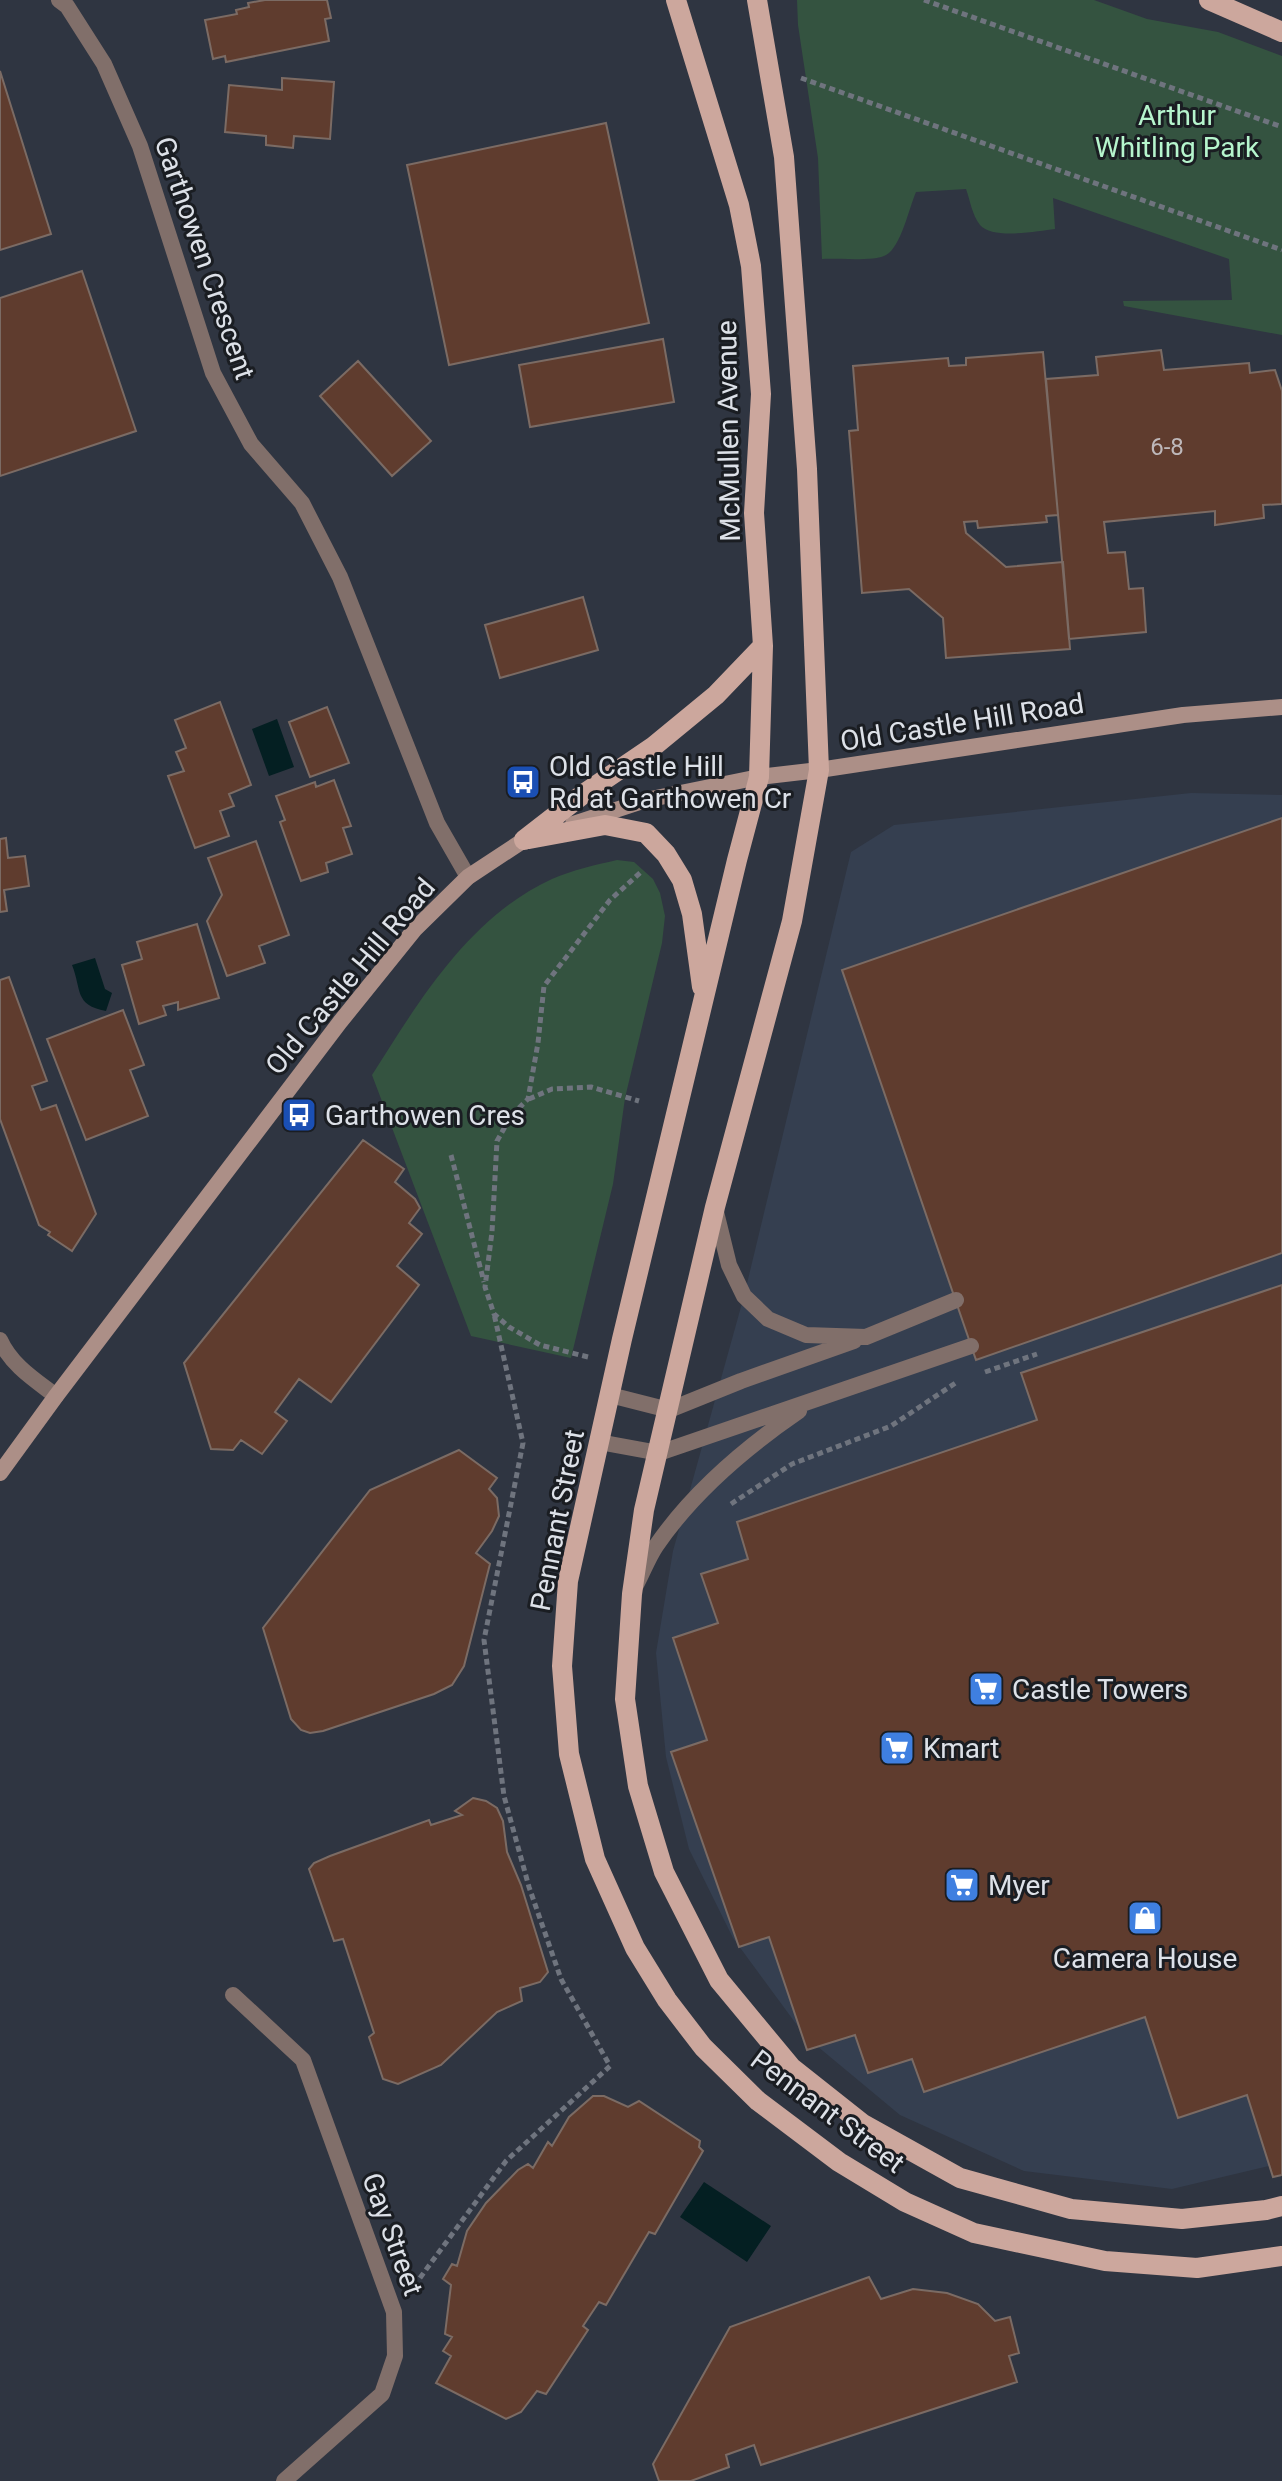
<svg xmlns="http://www.w3.org/2000/svg" width="1282" height="2481" font-family="Roboto,sans-serif">
	<rect width="100%" height="100%" fill="#2f3541"/>
	<path fill="#353f50" d="M1191,793L1282,795V2163L1172,2189L1024,2171L900,2115L805,2036L733,1938L689,1849L666,1757L656,1653L673,1551L744,1296L851,852L894,825Z"/>
	<path fill="#345340" d="M797,0H1094L1147,19L1218,32L1282,56V335L1124,306L1123,301L1232,300L1229,259L1053,198L1055,229C1037,231 993,240 980,225C972,215 970,200 966,189L916,192C909,208 901,247 886,255C873,262 838,258 822,259L818,158L798,25Z
		M617,860L634,862L653,879L660,893L665,916L662,943L625,1098L613,1184L571,1358L471,1336L372,1075C419,1001 469,917 552,879C573,870 595,865 617,860Z"/>
	<path fill="#041f22" d="M277,719L294,767L269,776L252,729Z
		M95,958L105,989L112,993L106,1011C74,1005 82,990 72,965Z
		M704,2182L771,2226L747,2262L680,2217Z"/>
	<path fill="#5f3c2e" stroke="#7b6b64" stroke-width="2" d="M265,0H327L331,18L325,19L329,41L226,62L225,56L213,59L205,20L237,14L236,10L249,7L248,3Z
		M0,71L51,234L0,250Z
		M282,78L334,82L330,139L294,136L293,148L266,145V136L225,132L229,85L282,90Z
		M606,123L649,323L449,365L407,165Z
		M82,271L136,431L0,476V298Z
		M663,339L674,402L530,427L519,365Z
		M1161,350L1164,370L1249,363L1250,373L1275,370L1282,391V504L1263,505L1264,518L1215,525V511L1104,522L1108,553L1125,552L1129,589L1143,588L1146,632L1069,639L1046,379L1098,375L1096,357Z
		M1043,352L1058,515L1046,516L1047,522L978,528L977,521L964,522L966,533L1006,567L1063,562L1070,649L946,658L943,618L909,589L862,593L849,431L858,430L853,366L948,358L949,366L966,365V358Z
		M358,361L431,441L392,476L320,396Z
		M583,597L598,650L500,678L485,625Z
		M220,702L251,785L229,794L234,806L220,811L229,836L195,848L168,776L184,771L176,752L186,748L175,720Z
		M327,707L349,763L310,777L289,722Z
		M334,780L351,826L343,828L352,854L326,863L328,872L301,881L280,822L285,820L276,796L315,782L316,787Z
		M1282,818V1253L976,1360L842,970Z
		M6,838L8,858L25,856L29,886L4,890L7,911L0,912V839Z
		M256,841L289,935L259,946L265,963L227,976L207,921L222,895L208,858Z
		M197,924L219,998L178,1010V1002L163,1006L166,1015L139,1024L122,965L142,959L137,942Z
		M9,977L47,1081L32,1086L41,1110L56,1105L96,1214L72,1251L48,1235L50,1232L39,1225L0,1119V980Z
		M123,1010L144,1065L130,1070L148,1116L86,1140L47,1039Z
		M363,1140L404,1169L395,1182L415,1199L420,1208L409,1223L422,1234L397,1266L419,1285L331,1402L299,1379L275,1412L287,1421L262,1454L241,1440L233,1450L211,1449L184,1363Z
		M1282,1285V2175L1273,2177L1247,2095L1178,2118L1145,2017L924,2092L912,2059L868,2073L855,2035L807,2050L769,1937L739,1947L671,1752L707,1740L673,1638L718,1623L701,1574L748,1559L737,1522L1037,1420L1021,1373Z
		M459,1450L497,1478L489,1489L497,1498L499,1516L492,1531L476,1553L490,1564L464,1666L452,1685L434,1694L323,1731L310,1733L301,1730L291,1719L263,1628L370,1490Z
		M473,1798L486,1801L497,1808L503,1821L507,1852L521,1885L548,1972L540,1982L520,1988L522,2001L497,2012L441,2065L398,2084L383,2079L369,2037L374,2033L343,1939L334,1941L309,1869L314,1863L330,1856L429,1820L431,1825L462,1815L455,1811Z
		M593,2096H604L628,2107L639,2101L700,2141L699,2147L703,2151L655,2234L649,2232L606,2305L599,2302L583,2326L588,2330L546,2394L537,2391L521,2412L506,2419L436,2383L451,2356L443,2351L452,2337L445,2334L451,2285L443,2279L452,2264L457,2266L467,2231L486,2203L518,2170L528,2164L533,2168L548,2142L552,2146L569,2117Z
		M869,2277L881,2299L913,2289L947,2293L978,2304L995,2321L1010,2317L1019,2353L1009,2356L1017,2382L761,2465L754,2445L726,2455L729,2467L691,2481H659L653,2464L730,2327Z"/>
	<g fill="none" stroke-linecap="round" stroke-linejoin="round">
		<path stroke="#6f747e" stroke-width="5" stroke-dasharray="6 4" stroke-linecap="butt" d="M924,0L1282,127
			M801,78L1282,250
			M529,1099L552,1089L591,1087L639,1101
			M451,1155L484,1282
			M588,1357L540,1345L509,1327L494,1314L485,1287L492,1232L497,1141L511,1116L528,1099L538,1043L544,986L610,900L642,871
			M985,1372L1037,1354
			M731,1504L792,1464L891,1426L957,1382
			M414,2286L506,2161L610,2066L561,1979L529,1887L504,1796L484,1640L523,1443L494,1314"/>
		<path stroke="#816f6a" stroke-width="16" d="M715,1208L729,1265L744,1296L768,1319L806,1335L866,1337L956,1300
			M610,1395L669,1410L741,1381L854,1341
			M599,1442L659,1453L971,1346
			M636,1585C643,1572 648,1558 656,1546C693,1492 745,1448 799,1411"/>
		<path stroke="#816f6a" stroke-width="16" d="M59,0L67,6L104,64L140,146L213,373L251,444L302,503L340,577L437,823L468,877
			M0,1340C11,1365 35,1380 56,1396
			M233,1995L303,2060L394,2312L395,2356L382,2394L284,2481"/>
		<path stroke="#ac8f87" stroke-width="16" d="M573,824L646,800L759,777L819,770L1183,715L1282,707
			M0,1473L56,1396L340,1022L415,929L468,877L524,840L536,836"/>
		<path stroke="#cca79d" stroke-width="20" d="M676,0L739,205L751,266L761,394L754,513L763,646L759,777L737,860L622,1339L568,1581L562,1666L569,1754L595,1859L635,1948L667,2000L703,2047L758,2101L839,2162L905,2202L974,2233L1105,2261L1197,2268L1282,2256
			M757,0L784,157L807,469L819,770L792,921L715,1207L644,1510L632,1594L625,1699L638,1786L664,1872L719,1980L791,2067L863,2124L960,2178L1071,2209L1182,2219L1266,2210L1282,2206
			M1209,0L1282,32
			M529,839L605,825L646,833L666,854L682,880L692,914L702,987
			M524,840L582,795L654,746L716,695L763,646"/>
	</g>
	<defs>
		<symbol id="bus-square" viewBox="-11 -11 22 22"><rect x="-9" y="-9" width="18" height="18" rx="4" fill="#1a4fb4" stroke="#1a1d22"/><path d="M-5-6H5V4H4V6H2V4H-2V6H-4V4H-5ZM-3.5-4V0h7V-4ZM-3.5 1.2v1.5H-2V1.2ZM2 1.2v1.5H3.5V1.2Z" fill="#fff"/></symbol>
		<symbol id="supermarket-square" viewBox="-11 -11 22 22"><rect x="-9" y="-9" width="18" height="18" rx="4" fill="#3f7fe0" stroke="#1a1d22"/><path d="M-6-5.5h2.5l.6 2H6L4.5 2H-2.5L-4.4-4H-6ZM-1.5 3.2a1.3 1.3 0 1 0 .1 0ZM3 3.2a1.3 1.3 0 1 0 .1 0Z" fill="#fff"/></symbol>
		<symbol id="shop-square" viewBox="-11 -11 22 22"><rect x="-9" y="-9" width="18" height="18" rx="4" fill="#3f7fe0" stroke="#1a1d22"/><path d="M-5-2.5h2.3a2.7 3.5 0 0 1 5.4 0H5L5.5 6h-11ZM-1.5-2.5h3a1.5 2.3 0 0 0-3 0Z" fill="#fff"/></symbol>
	</defs>
	<g fill-rule="evenodd">
		<use href="#bus-square" x="503" y="762" width="40" height="40"/>
		<use href="#bus-square" x="279" y="1095" width="40" height="40"/>
		<use href="#supermarket-square" x="966" y="1669" width="40" height="40"/>
		<use href="#supermarket-square" x="877" y="1728" width="40" height="40"/>
		<use href="#supermarket-square" x="942" y="1865" width="40" height="40"/>
		<use href="#shop-square" x="1125" y="1898" width="40" height="40"/>
	</g>
	<g text-anchor="middle" stroke-width="6" stroke-linejoin="round" paint-order="stroke">
		<g font-size="24" fill="#beb8ba">
			<text x="1167" y="455">6-8</text>
		</g>
		<g font-size="28" fill="#b6f5cd" stroke="#1a1d22">
			<text x="1177" y="125">Arthur<tspan x="1177" dy="32">Whitling Park</tspan></text>
		</g>
		<g font-size="28" fill="#dde1e8" stroke="#1a1d22">
			<text transform="translate(205 258) rotate(71)" y="10">Garthowen Crescent</text>
			<text transform="translate(728 431) rotate(-91)" y="10">McMullen Avenue</text>
			<text transform="translate(962 722) rotate(-9)" y="10">Old Castle Hill Road</text>
			<text transform="translate(350 976) rotate(-50)" y="10">Old Castle Hill Road</text>
			<text transform="translate(557 1520) rotate(-79)" y="10">Pennant Street</text>
			<text transform="translate(828 2111) rotate(37)" y="10">Pennant Street</text>
			<text transform="translate(393 2234) rotate(70)" y="10">Gay Street</text>
		</g>
		<g font-size="28" fill="#dde1e8" stroke="#1a1d22" text-anchor="start">
			<text x="549" y="776">Old Castle Hill<tspan x="549" dy="32">Rd at Garthowen Cr</tspan></text>
			<text x="325" y="1125">Garthowen Cres</text>
			<text x="1012" y="1699">Castle Towers</text>
			<text x="923" y="1758">Kmart</text>
			<text x="988" y="1895">Myer</text>
			<text x="1145" y="1968" text-anchor="middle">Camera House</text>
		</g>
	</g>
</svg>
